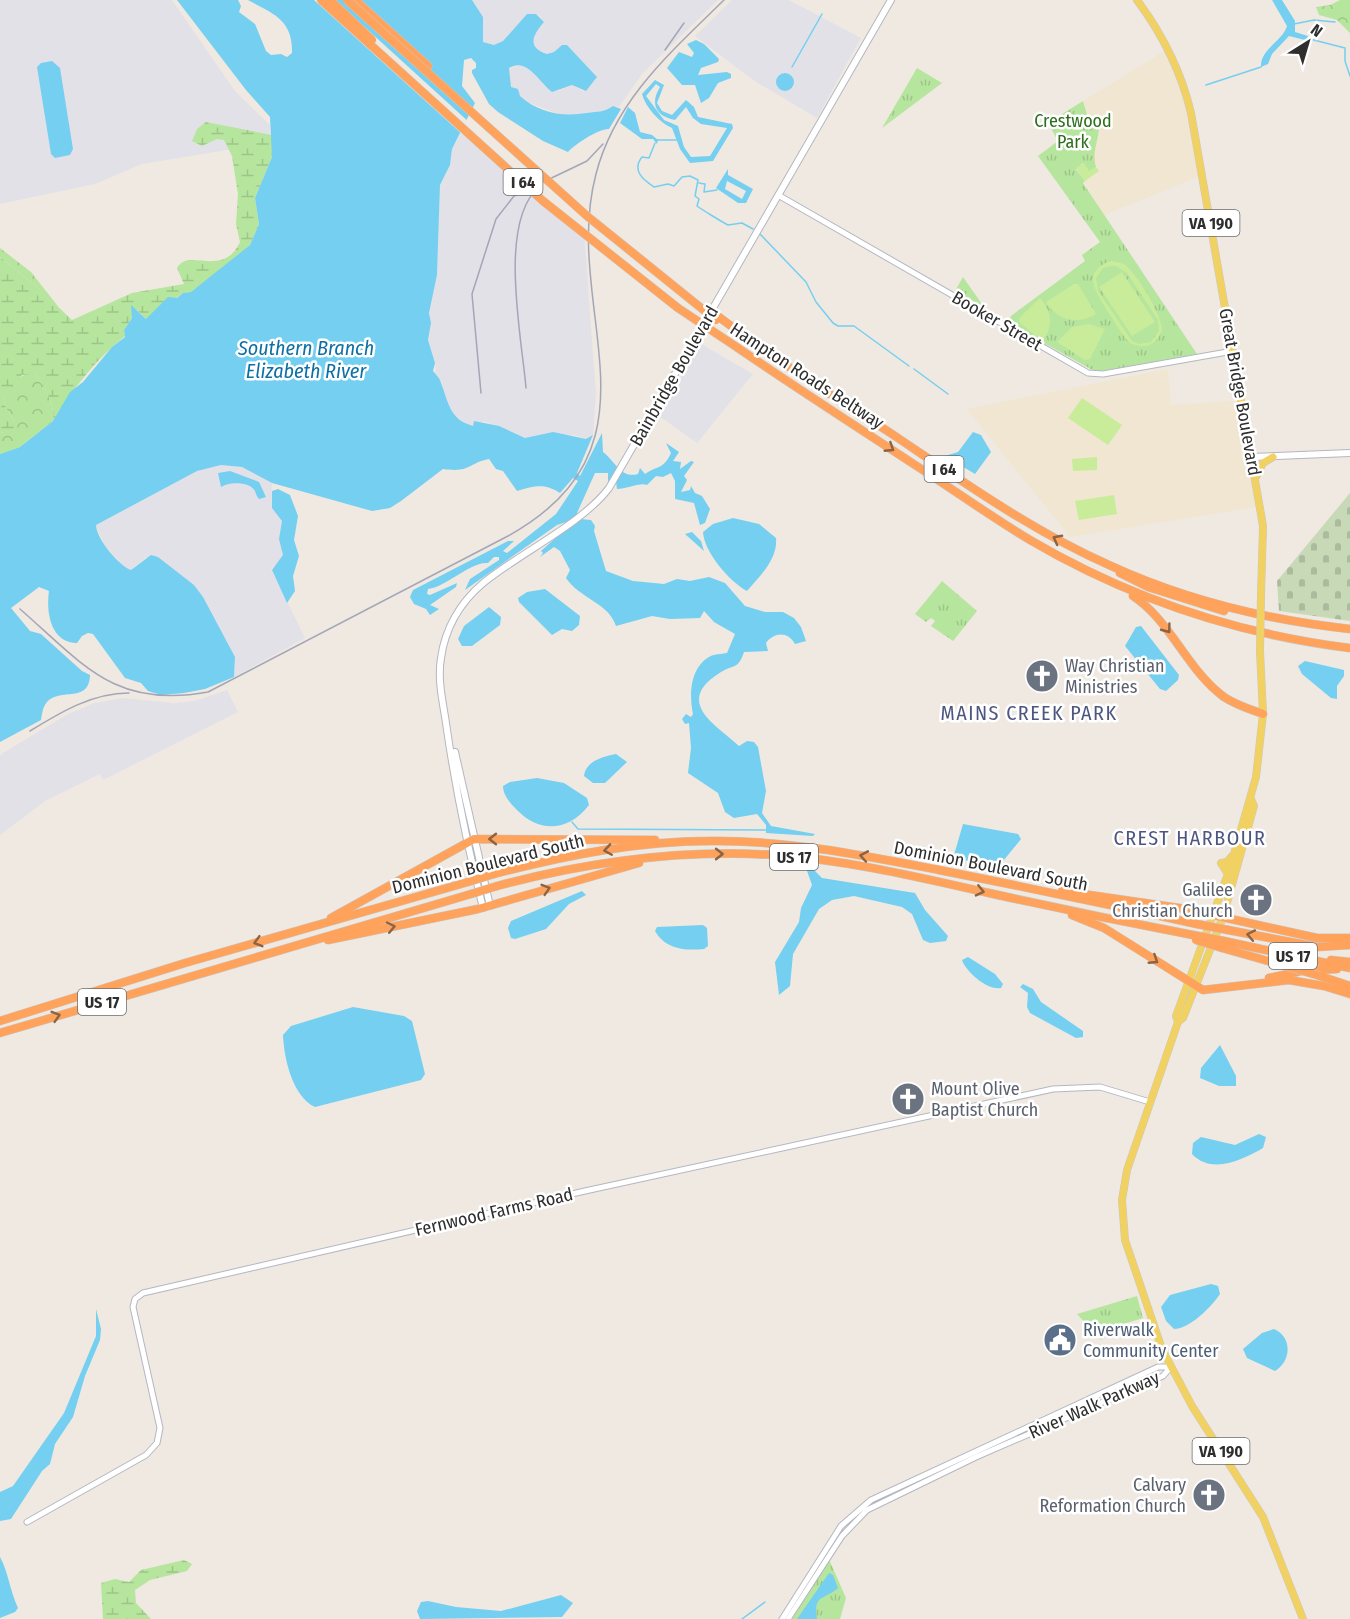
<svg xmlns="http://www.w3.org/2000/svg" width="1350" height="1619" font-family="'Fira Sans Condensed',sans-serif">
	<defs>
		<pattern id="grass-tufts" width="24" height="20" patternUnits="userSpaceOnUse" patternTransform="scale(1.5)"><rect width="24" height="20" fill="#b6e59e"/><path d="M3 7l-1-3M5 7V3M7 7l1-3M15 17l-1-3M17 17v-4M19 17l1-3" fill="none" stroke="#9dc588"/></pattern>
		<pattern id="forest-crowns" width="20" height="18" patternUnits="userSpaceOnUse" patternTransform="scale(1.5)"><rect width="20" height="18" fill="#b6e59e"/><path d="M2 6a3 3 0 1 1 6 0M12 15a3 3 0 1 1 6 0" fill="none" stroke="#9dc588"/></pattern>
		<pattern id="wetland-marsh" width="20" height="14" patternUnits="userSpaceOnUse" patternTransform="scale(1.5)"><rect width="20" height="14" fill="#b6e59e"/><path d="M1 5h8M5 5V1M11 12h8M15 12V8" fill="none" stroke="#9dc588"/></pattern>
		<pattern id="cemetery-stones" width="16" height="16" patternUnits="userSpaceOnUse" patternTransform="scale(1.5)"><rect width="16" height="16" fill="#c8d9b8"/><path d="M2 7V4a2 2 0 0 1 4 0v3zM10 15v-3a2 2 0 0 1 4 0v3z" fill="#acbb9e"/></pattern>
	</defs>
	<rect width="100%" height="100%" fill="#efe9e1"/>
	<path fill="#e3e1e8" d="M0,0H172L235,91L270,125L269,143L142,164L95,184L0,204Z
		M472,0H718L642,74L619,107L617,106L603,113L564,116L527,102L511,87L509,68L521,65L530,69L546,87L558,91L572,85L583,91L597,77L567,45H562L554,52L547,54L535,47L532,40L533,34L544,22L539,15L527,14L503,41L494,45L483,42V17Z
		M732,0H789L861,38L817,118L753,80L695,36Z
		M465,125L584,232L596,394L593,435L586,439L574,435L525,438L484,421L473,426L466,424L451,413L441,381L434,374L436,368L428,340L431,324L429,313L437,275L440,185L450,165L452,149Z
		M701,344L753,374L697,443L658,415Z
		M221,465L242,467L272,483L273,506L284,521L285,559L271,569L305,638L234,677L235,657L194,585L158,557L145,558L131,570L124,567L106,547L95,525L197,471Z
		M227,690L238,712L103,780L100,774L45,801L0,835V756L3,753L68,714L95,703L123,698L174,703L194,701Z"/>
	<path fill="#f0e6d1" d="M1165,51L1168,53L1186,98L1200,176L1104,215L1076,168L1084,163L1089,171L1093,149L1100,134L1090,125L1083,101Z
		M1168,369L1171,405L1237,401L1256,507L1070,537L967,409Z"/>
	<path fill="url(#grass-tufts)" d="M917,68L942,83L882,128Z
		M1083,101L1090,125L1099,123C1100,140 1091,150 1096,167L1089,172L1083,163L1076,169L1085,181L1083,183L1197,354L1096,372L1008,323L1011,316L1085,261L1082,255L1100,242L1038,156L1058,141L1048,123Z
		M963,277L984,307L955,291Z
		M942,581L977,611L953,641L931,626L935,621L931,618L926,622L915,614Z
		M1137,1296L1143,1318L1117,1326L1101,1340L1077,1314Z
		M828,1557L846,1598L840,1619H792Z"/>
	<path fill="url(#forest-crowns)" d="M1340,0H1350V33L1337,20L1319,15L1316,7L1330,5Z
		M0,248L31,272L64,314L35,285L0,257Z
		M29,373L35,374C45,387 55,404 53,421L20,447L0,454V432L4,433L15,422L6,408L3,397L18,378Z"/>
	<path fill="url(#wetland-marsh)" d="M206,122L272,135V157L255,198L259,224L250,245L207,281L191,292L183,293L151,317L146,319L137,310L124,330L125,336C96,359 72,390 53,421C55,404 45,387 35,374L22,375L3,397L6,408L15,422L14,428L4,433L0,432V257L35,285L72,320L132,293L184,284L177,268C189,247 223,279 240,242L236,224L238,194L232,156L224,140L217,139L202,146L192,141L197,129Z
		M184,1560L192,1564L187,1571L150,1580L135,1590L136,1603L151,1619H103L101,1583L115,1579L129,1582L141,1570Z"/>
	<path fill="url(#cemetery-stones)" d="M1350,493V621L1279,611L1277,581Z"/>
	<path fill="#c9ec9a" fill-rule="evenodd" d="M1084,163L1089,171L1096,167L1099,171L1085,181L1076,168Z
		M1110,261C1115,262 1119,262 1124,264C1136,272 1163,316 1162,331C1156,345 1145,350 1130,343C1121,334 1115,322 1108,312C1097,293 1080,273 1110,261ZM1110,266H1116L1127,273L1158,320L1159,331L1151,342L1139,344L1132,341L1098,291L1096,278L1103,268Z
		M1122,272L1155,322L1132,336L1099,287Z
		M1074,284H1078L1096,314C1078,325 1057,321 1046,302Z
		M1040,298C1052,311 1054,327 1042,341L1020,323L1019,318Z
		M1089,324L1105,329L1090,359L1085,360L1057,342L1072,327Z
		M1082,398L1122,425L1108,445L1068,418Z
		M1097,457V470L1073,471L1072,459Z
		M1114,495L1117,514L1079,520L1075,501Z"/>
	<path fill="#75cff0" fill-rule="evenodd" d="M177,0H238L241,6L239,12L255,24L266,51L271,55L281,54L287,57L292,53C293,20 274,14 248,0H472L483,17V42L494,45L503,41L527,14H536L544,22C533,35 526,47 547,54L554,52L562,45H567L597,77L586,91L572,85L552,92C539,82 527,57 509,68L511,87L518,89L520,96C539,113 562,117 587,113C598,111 603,113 613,106L621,109L609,129C600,128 575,144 568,152L543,141L498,112L489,104L472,73V70L476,68V63L471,58L464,60L462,86L475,103L452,149L450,165L440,185L437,275L429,313L431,323L428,340L435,363L433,371C436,375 440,378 441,383C449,403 449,419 473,426L474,421L499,426L525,438L553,432L586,439L593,435L577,473L580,476L602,433L603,452C615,461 621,479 638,474L640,468L645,474C658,465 663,470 671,453L666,443L679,452L673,461L681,462L680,469L691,461L694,462L684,476L687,480L681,492L690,490L691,486L695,493L702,496L710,509L705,523L700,525L694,503L675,499V481L671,473L663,477L656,476L647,485C641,482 626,489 617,489L616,482L612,484L608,481V473H595L577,513L580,519L591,520L595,526L594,531L606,571L633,581L664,584L677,579L690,581L709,577L725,583L745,606L765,612H783L794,618L801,627L806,641L795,644C788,631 774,632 766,643L768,651L744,652C738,670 734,664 721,672C672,702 717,725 739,746L747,741L754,742L758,747L766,791L762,813L771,826L815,834L813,836L766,833V825L757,814L734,818L725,812L718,793L688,773L691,748L689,723L685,724L682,719L686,714L691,717L693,714C689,695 690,668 709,657C713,654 722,654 727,653L735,634L714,622L704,611L700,618L670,619L652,616L616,626C609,603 579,598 566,578L570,570L560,551L554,547L540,557L543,553L541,551L569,526L566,522L557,525L465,590L470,579L499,560V557H494L488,563C471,561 448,586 428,589L427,594L430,595L457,583L456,587L430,605L439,609L430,615L426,609L414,604L410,597L413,590L508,541H514L503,551L507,553L556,514L578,481L573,478L560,493C544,483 535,486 517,491L503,471L496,469L489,459C468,463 471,473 443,469L401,501L390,508L372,511L272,483L242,467L221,465L197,471L96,525C96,538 119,566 131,570L151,555L158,557L194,585L203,597L235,657L234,677L205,689L184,693L161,695L148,691L141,683L125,678L93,634L88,633L82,636L77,643C50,643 46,611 49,591L39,587L11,608L30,631L41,634L82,671L90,675C89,704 61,687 47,702C43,706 42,714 41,720L0,742V454L20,447L53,421L70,392L83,382L112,347L125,337L124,330L132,318L131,305L146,319L168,297L177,298L183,293L191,292L250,245L259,224L255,198L272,157L270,117L246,90Z
		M1272,0H1282L1295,21V32L1308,36L1305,40L1289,36L1272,54L1268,64L1261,67C1260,49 1282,42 1287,26Z
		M696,40L704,44L719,59L718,62L701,68L698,75L727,72L731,74V78L718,83L709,98L701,103L695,85H682L667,68L679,52L692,57L694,53L687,44Z
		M52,61L60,68L73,149L70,155L55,158L51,154L37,67L41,63Z
		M776 82a9 9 0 1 1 18 0a9 9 0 1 1-18 0Z
		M655,80L664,85L657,103L662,111L672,115L686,100L694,107L698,117L732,124L733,128L713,161L690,163L680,149L672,128C659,122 646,108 642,94ZM656,84L660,87C650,103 655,116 675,120L686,107L693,118L701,124L727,128L710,156L691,157L684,147L678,126L664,120L646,96Z
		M628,107L635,113L640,132L652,135L658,140L657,144L653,139H642L620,123Z
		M728,169V175L753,189L746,203H738L716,188ZM727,181L746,191L742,199L725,189Z
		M973,432L981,435L991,452L975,474L945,456L958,452Z
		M230,471L259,482L266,497L259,499C257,497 256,494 255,491C249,481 229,482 221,487L218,473Z
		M278,489L290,495L298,516L294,540L299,556L293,576L295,591L287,603L272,570L283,555L279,539L282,521L272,508V491Z
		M733,518L759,524L776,538C778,559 760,576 747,591C729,581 704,552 703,532L713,524Z
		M692,532L701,541L704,551L685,534Z
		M545,589L580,616L579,625L572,631L562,629L552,635L519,602L518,598L527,592Z
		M489,607L501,617L500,625L472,646H462L458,639L464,626Z
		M1141,626L1179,675L1178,680L1166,691L1160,689L1125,646L1136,627Z
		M1305,661L1344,670V676L1337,686V699L1331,698L1302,674L1298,666Z
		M616,754L627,762L605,783H593L584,776C586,761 602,757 616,754Z
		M537,778L564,783L587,798L589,805C569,831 540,834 517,810C510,803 503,795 503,786L510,782Z
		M963,824L1018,834L1021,839L999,866L957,859L954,855Z
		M806,868L813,869L822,878L915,893L925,910L948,936L946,941L930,943L923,940L912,914L902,907L854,896L832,900L819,909L793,954L790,986L779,995L775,962L799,922L801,908L812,885Z
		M582,891L586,895L569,904L546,929L515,939L511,938L508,928L511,921Z
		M703,925L707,928L708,946L704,949C685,951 665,949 655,931L657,927Z
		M968,957L995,974L1003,984L1001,988C988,991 966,972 962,960Z
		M1023,984L1033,989L1041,1002L1083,1031V1037L1076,1038L1030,1013L1027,1007L1028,993L1020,987Z
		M353,1007L404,1016L412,1021L425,1074L421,1080L315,1107C292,1096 284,1058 283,1035L291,1026Z
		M1220,1045L1236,1076V1086H1219L1200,1078L1201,1068Z
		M1259,1134L1266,1137L1263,1148C1242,1160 1212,1175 1192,1154L1193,1143L1201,1137L1235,1145Z
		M1211,1284L1218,1286L1220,1294C1212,1306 1190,1329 1174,1329L1166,1321L1161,1307L1170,1295Z
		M96,1309L101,1329L100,1340L85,1376L73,1417L55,1444L50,1464L42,1471L11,1519L0,1521V1492L13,1486L64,1413L96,1336Z
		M1274,1329C1293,1337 1291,1362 1275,1371L1247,1358L1243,1349L1262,1333Z
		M0,1557C8,1571 10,1591 18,1608L15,1612L0,1618Z
		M829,1573L833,1575L838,1588C823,1601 813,1594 817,1619H797Z
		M561,1595L573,1603L562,1617L420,1619L417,1611L421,1602L428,1601L456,1607L501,1611Z"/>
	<path fill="#efe9e1" d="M314,0H335L470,123L463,135Z"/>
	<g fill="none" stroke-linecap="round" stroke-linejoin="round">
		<path stroke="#75cff0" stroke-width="1.5" d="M1294,24L1314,20L1335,22
			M1306,38L1345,48V61L1350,76
			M792,67L822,14
			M1206,85L1261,67
			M657,140H677
			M655,143L649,158L642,157C631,171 644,180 654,187L668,184L674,186L682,177L690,176L698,180L695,196L699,199L697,206C701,209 722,222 728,225L742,223L753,229
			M699,183L705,184L704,192L717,190
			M760,234L806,282L816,302L833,323L838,326H854L909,366
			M914,369L948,394
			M572,822L578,829L766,830
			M742,1619L765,1602"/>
		<defs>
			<path id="tertiary" d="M778,195L1088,373L1103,374L1233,351
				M27,1522L146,1455L157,1443L160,1428L133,1307L135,1299L143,1293L585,1191L1053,1089L1100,1087L1150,1102
				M782,1619L841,1526L871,1500L1158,1367H1171
				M788,1619L842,1536L867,1510L976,1457L1163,1376L1171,1367"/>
			<path id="secondary" d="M1251,457L1350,453
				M455,752L490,906
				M483,908C468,849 456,790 447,730C444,706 437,682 441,658C445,629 460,603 482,584C518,554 582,524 609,488L891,0"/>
			<path id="primary" d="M1137,0C1163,35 1181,70 1191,113L1263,526L1261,595
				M1256,477L1263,463L1273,457
				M1251,799L1254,806L1223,917L1183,1018L1178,1022L1127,1170L1122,1200L1125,1240L1162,1349L1192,1406L1263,1517L1303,1619
				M1228,874L1221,863L1227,862L1232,856
				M1178,1022L1176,1016L1230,868L1256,777L1263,714L1260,651"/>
			<path id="motorway" d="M355,0L428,66
				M719,317C774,359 833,396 892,434C962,481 1032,531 1109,565C1185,600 1268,620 1350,629
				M738,348C795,387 854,425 912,463C951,488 990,516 1030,540C1129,598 1237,634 1350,648
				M1120,573L1148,587L1224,611
				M1133,596C1171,621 1187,670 1224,697C1236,705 1249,709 1263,714
				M494,874C567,855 642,840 718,841C793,841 866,856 939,870C1025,887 1111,905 1197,924
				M497,886C587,862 681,849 775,855C847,860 918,877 989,893C1056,908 1124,922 1193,935
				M1062,891L1186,909L1317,938H1350
				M1072,915L1104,928L1203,990L1289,980L1324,986L1350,994
				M331,918L474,839L655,840
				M1228,930L1317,947L1350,945
				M328,940L478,909L639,863
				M1224,941L1350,968
				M1222,948L1286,966
				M1331,960L1350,962
				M1320,976L1350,986
				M1269,978L1301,971L1337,969
				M0,1021L185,963L468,882
				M0,1033L471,894"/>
		</defs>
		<use href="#tertiary" stroke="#b4b7c1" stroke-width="7"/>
		<use href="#secondary" stroke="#b4b7c1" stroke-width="8"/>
		<use href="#primary" stroke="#c9c9c9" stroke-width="8"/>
		<use href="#motorway" stroke="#c9c9c9" stroke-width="9"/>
		<use href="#tertiary" stroke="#fff" stroke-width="5"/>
		<use href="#secondary" stroke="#fff" stroke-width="6"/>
		<use href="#primary" stroke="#f2d163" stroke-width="7"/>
		<use href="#motorway" stroke="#ffa35c" stroke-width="8"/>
		<path stroke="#a3a6b8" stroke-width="1.5" d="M665,50L684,23
			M526,388C522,338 497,221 540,186
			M481,393L472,294L496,219L514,196L587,161L603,144
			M20,609C84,665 115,709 208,692L508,536C673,444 560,310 596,174C615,100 672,51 724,0
			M30,731C61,712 92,693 129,693"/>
		<defs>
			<path id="primary-bridge" d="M1260,651L1261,595"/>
			<path id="motorway-bridge" d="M321,0L543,201L678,308L738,348
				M330,0L372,40
				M347,0L587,216L716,320
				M468,882L494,874
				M471,894L497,886
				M1197,924L1228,930
				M1193,935L1224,941
				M1196,940L1222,948
				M1286,966L1320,976"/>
		</defs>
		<use href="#primary-bridge" stroke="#c9c9c9" stroke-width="8" stroke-linecap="butt"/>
		<use href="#motorway-bridge" stroke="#c9c9c9" stroke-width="9" stroke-linecap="butt"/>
		<use href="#primary-bridge" stroke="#f2d163" stroke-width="7"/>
		<use href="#motorway-bridge" stroke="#ffa35c" stroke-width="8"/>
	</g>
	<defs><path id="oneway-chevron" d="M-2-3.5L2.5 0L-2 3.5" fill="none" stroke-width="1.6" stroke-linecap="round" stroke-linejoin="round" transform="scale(1.5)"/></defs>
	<g stroke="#8c6343">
		<use href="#oneway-chevron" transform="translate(890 448) rotate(33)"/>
		<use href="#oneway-chevron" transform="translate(1057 539) rotate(-152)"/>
		<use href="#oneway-chevron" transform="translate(1167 629) rotate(53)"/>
		<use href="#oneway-chevron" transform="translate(493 839) rotate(-180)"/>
		<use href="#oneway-chevron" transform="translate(608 850) rotate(171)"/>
		<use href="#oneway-chevron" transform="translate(719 854)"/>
		<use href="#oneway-chevron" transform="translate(864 856) rotate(-170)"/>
		<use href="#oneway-chevron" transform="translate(546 889) rotate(-17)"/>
		<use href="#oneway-chevron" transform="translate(980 891) rotate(13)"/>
		<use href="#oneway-chevron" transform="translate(391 927) rotate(-12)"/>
		<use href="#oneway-chevron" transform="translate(1251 935) rotate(-169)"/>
		<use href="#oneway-chevron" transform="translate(258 942) rotate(164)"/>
		<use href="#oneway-chevron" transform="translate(1154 960) rotate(33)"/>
		<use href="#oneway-chevron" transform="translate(56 1016) rotate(-17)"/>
	</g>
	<defs>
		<symbol id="church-disc" viewBox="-11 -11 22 22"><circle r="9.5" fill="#6b7280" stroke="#fff"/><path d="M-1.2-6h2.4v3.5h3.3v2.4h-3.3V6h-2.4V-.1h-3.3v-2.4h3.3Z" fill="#fff"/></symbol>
		<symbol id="civic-disc" viewBox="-11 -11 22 22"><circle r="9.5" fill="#5c6f8a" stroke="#fff"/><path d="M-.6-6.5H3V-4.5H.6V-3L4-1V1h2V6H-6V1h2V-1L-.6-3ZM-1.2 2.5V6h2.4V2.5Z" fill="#fff"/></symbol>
	</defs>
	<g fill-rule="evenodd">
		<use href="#church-disc" x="1023" y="657" width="38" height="38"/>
		<use href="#church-disc" x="1237" y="881" width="38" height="38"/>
		<use href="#church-disc" x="889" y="1080" width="38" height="38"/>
		<use href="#civic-disc" x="1041" y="1321" width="38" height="38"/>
		<use href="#church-disc" x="1190" y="1476" width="38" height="38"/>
	</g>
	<g text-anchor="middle" stroke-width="5" stroke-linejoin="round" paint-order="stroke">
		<g fill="#fff" stroke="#6d6d6d" stroke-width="1.5">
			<rect x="503.5" y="169" width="39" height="26" rx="4.5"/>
			<rect x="1182.5" y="210" width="57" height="26" rx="4.5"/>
			<rect x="924.5" y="456" width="39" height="26" rx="4.5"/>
			<rect x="770" y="844" width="48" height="26" rx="4.5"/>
			<rect x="1269" y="943" width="48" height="26" rx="4.5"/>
			<rect x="78" y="989" width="48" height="26" rx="4.5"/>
			<rect x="1192.5" y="1438" width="57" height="26" rx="4.5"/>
		</g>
		<g font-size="16" font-weight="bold" fill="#2e2e2e">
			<text x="523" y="188">I 64</text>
			<text x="1211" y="229">VA 190</text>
			<text x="944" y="475">I 64</text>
			<text x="794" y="863">US 17</text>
			<text x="1293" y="962">US 17</text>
			<text x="102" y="1008">US 17</text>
			<text x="1221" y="1457">VA 190</text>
		</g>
		<g font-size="18" fill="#2c6e1b" stroke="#fff">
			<text x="1073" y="127">Crestwood<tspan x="1073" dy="21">Park</tspan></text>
		</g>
		<g font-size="18" fill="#2e2e2e" stroke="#fff">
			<text transform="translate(997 321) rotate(30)" y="6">Booker Street</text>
			<text transform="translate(674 376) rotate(-60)" y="6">Bainbridge Boulevard</text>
			<text transform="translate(807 376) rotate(33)" y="6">Hampton Roads Beltway</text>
			<text transform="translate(1240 392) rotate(80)" y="6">Great Bridge Boulevard</text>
			<text transform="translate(488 864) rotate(-14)" y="6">Dominion Boulevard South</text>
			<text transform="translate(991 866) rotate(11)" y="6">Dominion Boulevard South</text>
			<text transform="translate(494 1212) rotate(-13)" y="6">Fernwood Farms Road</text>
			<text transform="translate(1094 1405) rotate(-24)" y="6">River Walk Parkway</text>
		</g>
		<g font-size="18" fill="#5b616d" stroke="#fff" text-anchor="start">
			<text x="1065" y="672">Way Christian<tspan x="1065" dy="21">Ministries</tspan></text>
			<text x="1233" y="896" text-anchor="end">Galilee<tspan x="1233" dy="21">Christian Church</tspan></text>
			<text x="931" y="1095">Mount Olive<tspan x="931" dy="21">Baptist Church</tspan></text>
			<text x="1186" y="1491" text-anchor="end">Calvary<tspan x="1186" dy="21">Reformation Church</tspan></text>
		</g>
		<g font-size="18" fill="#4e5e75" stroke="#fff" text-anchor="start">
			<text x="1083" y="1336">Riverwalk<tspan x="1083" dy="21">Community Center</tspan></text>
		</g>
		<g font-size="20" font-style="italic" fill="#0d6fa3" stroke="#fff">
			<text x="306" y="355">Southern Branch<tspan x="306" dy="23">Elizabeth River</tspan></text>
		</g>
		<g font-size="20" letter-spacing="1.5" fill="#4d5680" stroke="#fff">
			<text x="1029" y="720">MAINS CREEK PARK</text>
			<text x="1190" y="845">CREST HARBOUR</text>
		</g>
	</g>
	<g transform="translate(1308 42) rotate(37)" stroke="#ffffff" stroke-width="4.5" paint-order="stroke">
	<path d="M0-4.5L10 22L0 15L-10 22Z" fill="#2e2e2e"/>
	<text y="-9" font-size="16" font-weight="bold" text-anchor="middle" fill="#2e2e2e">N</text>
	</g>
</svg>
